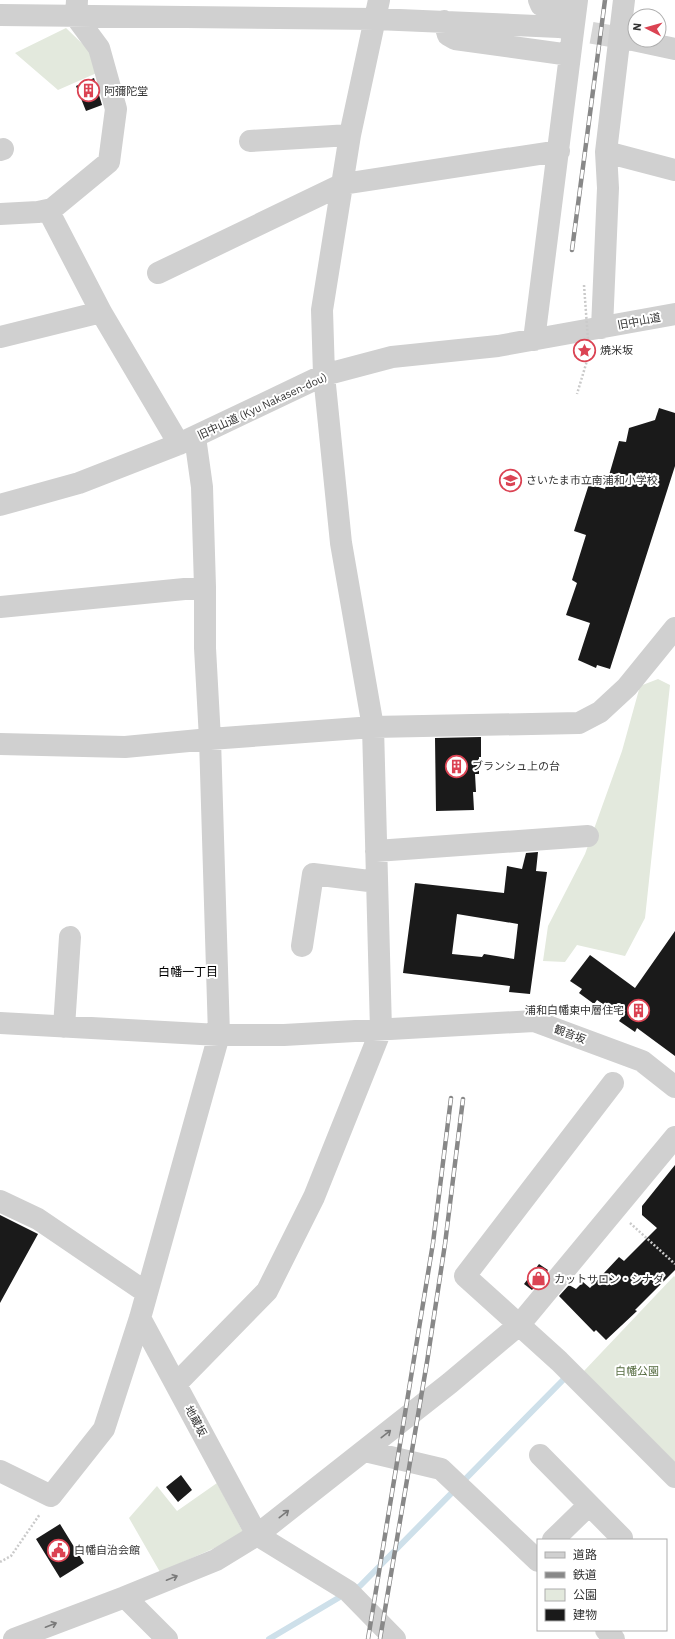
<svg xmlns="http://www.w3.org/2000/svg" width="675" height="1639" font-family="'IBM Plex Sans','Noto Sans JP',sans-serif">
	<rect width="100%" height="100%" fill="#fff"/>
	<path fill="#e3e9dd" d="M66,28L94,55L99,72L58,90L15,53Z
		M658,679L670,685L645,918L625,956L577,945L565,962L543,961L548,926L585,854L622,751L640,686Z
		M674,1276L675,1277V1462L583,1372Z
		M217,1483L243,1532L217,1547L160,1572L129,1518L157,1486L177,1511Z"/>
	<g fill="none" stroke-linecap="round" stroke-linejoin="round">
		<path stroke="#cee0ea" stroke-width="6" d="M353,1590L360,1586L564,1379
			M269,1639L345,1594"/>
	</g>
	<path fill="#1a1a1a" fill-rule="evenodd" d="M94,78L102,105L86,111L76,86Z
		M659,408L675,413V466L610,669L597,665L596,668L578,660L590,623L566,615L577,583L572,580L586,535L574,531L589,484L605,489L619,441L626,442L629,428L655,420Z
		M481,737V757H479V774H475L476,792H473L474,810L436,811L435,738Z
		M538,852L536,871L547,872L530,994L509,992L510,986L403,973L415,883L504,893L507,866L522,869L526,853ZM457,914L518,924L514,959L484,954L482,957L452,954Z
		M675,931V1056L637,1028L635,1032L619,1021L622,1017L597,1000L594,1004L579,993L582,989L570,981L590,955L635,988Z
		M675,1165V1270L635,1310L637,1311L606,1340L596,1330L594,1332L559,1296L569,1285L576,1289L583,1282L590,1288L619,1257L624,1261L657,1228L642,1215V1206Z
		M0,1215L38,1234L0,1303Z
		M539,1264L548,1270L532,1290L524,1284Z
		M181,1475L192,1490L178,1502L166,1487Z
		M60,1524L84,1563L60,1578L36,1539Z"/>
	<g fill="none" stroke-linecap="round" stroke-linejoin="round">
		<path stroke="#d6d6d6" stroke-width="22" stroke-dasharray="22 11" stroke-linecap="butt" d="M559,27L633,40"/>
		<path stroke="#cacaca" stroke-width="2.5" stroke-dasharray="2 2" stroke-linecap="butt" d="M574,356L589,354L577,394
			M630,1223L675,1264
			M0,1562L11,1556L40,1514"/>
		<path stroke="#d0d0d0" stroke-width="22" d="M539,0L541,5L576,8
			M0,15L376,19L559,27
			M444,21L448,35L455,39L570,55
			M633,40L675,49
			M250,141L350,135
			M0,150L3,149
			M606,152L675,170
			M48,210L101,312L179,444
			M0,214L38,212L52,209L109,162L116,109L99,48L76,17L77,0
			M158,273L343,184L559,151
			M602,328L608,188L606,152L624,0
			M0,337L101,312
			M534,340L577,0
			M0,505L79,483L179,444L324,375L392,357L498,346L675,314
			M0,607L205,587
			M0,744L125,747L210,739L373,727L579,723L600,712L627,687L675,628
			M376,851L588,836
			M302,946L313,874L377,882
			M0,1023L219,1035H284L534,1021L642,1061L675,1087
			M64,1027L70,937
			M613,1083L465,1276L559,1361L675,1477
			M0,1201L38,1219L147,1293
			M140,1318L257,1535L348,1591L395,1639
			M176,1384L267,1291L314,1197L381,1030L373,727L341,543L324,375L322,310L350,135L379,0
			M365,1451L441,1469L538,1561
			M540,1455L622,1538
			M0,1471L51,1496L104,1429L140,1318L219,1035L210,739L205,648V587L202,487L195,437
			M553,1540L589,1505
			M125,1597L167,1639
			M606,1630L614,1639
			M14,1639L125,1597L216,1560L257,1535L450,1383L520,1324L675,1137"/>
		<defs>
			<path id="rail" d="M572,250L605,0
				M368,1639L433,1243L451,1098
				M380,1639L427,1362L445,1244L463,1099"/>
		</defs>
		<use href="#rail" stroke="#888" stroke-width="4.5"/>
		<use href="#rail" stroke="#fff" stroke-width="3" stroke-dasharray="9" stroke-linecap="butt"/>
		<path stroke="#cacaca" stroke-width="2.5" stroke-dasharray="2 2" stroke-linecap="butt" d="M584,285L589,354"/>
	</g>
	<defs><path id="oneway-shaft" d="M-6 0H5M1.5-3L5.5 0L1.5 3" fill="none" stroke-width="1.6" stroke-linecap="round" stroke-linejoin="round"/></defs>
	<g stroke="#7a7a7a">
		<use href="#oneway-shaft" transform="translate(386 1434) rotate(-38)"/>
		<use href="#oneway-shaft" transform="translate(284 1514) rotate(-38)"/>
		<use href="#oneway-shaft" transform="translate(172 1578) rotate(-22)"/>
		<use href="#oneway-shaft" transform="translate(51 1625) rotate(-21)"/>
	</g>
	<defs>
		<symbol id="building-ring" viewBox="-11 -11 22 22"><circle r="9.5" fill="#fff" stroke="#db4353" stroke-width="1.5"/><path d="M-4-6H4V6H1V3H-1V6H-4ZM-2.5-4.3h1.7v1.8h-1.7ZM.8-4.3h1.7v1.8H.8ZM-2.5-1h1.7V.8h-1.7ZM.8-1h1.7V.8H.8Z" fill="#db4353"/></symbol>
		<symbol id="sight-ring" viewBox="-11 -11 22 22"><circle r="9.5" fill="#fff" stroke="#db4353" stroke-width="1.5"/><path d="M0-6L1.8-2.2L6-1.7L2.9 1.2L3.7 5.4L0 3.3L-3.7 5.4L-2.9 1.2L-6-1.7L-1.8-2.2Z" fill="#db4353"/></symbol>
		<symbol id="school-ring" viewBox="-11 -11 22 22"><circle r="9.5" fill="#fff" stroke="#db4353" stroke-width="1.5"/><path d="M0-5L7-2L0 1L-7-2ZM-4 1L0 2.5L4 1V4Q0 6-4 4Z" fill="#db4353"/></symbol>
		<symbol id="shop-ring" viewBox="-11 -11 22 22"><circle r="9.5" fill="#fff" stroke="#db4353" stroke-width="1.5"/><path d="M-5-2.5h2.3a2.7 3.5 0 0 1 5.4 0H5L5.5 6h-11ZM-1.5-2.5h3a1.5 2.3 0 0 0-3 0Z" fill="#db4353"/></symbol>
		<symbol id="civic-ring" viewBox="-11 -11 22 22"><circle r="9.5" fill="#fff" stroke="#db4353" stroke-width="1.5"/><path d="M-.6-6.5H3V-4.5H.6V-3L4-1V1h2V6H-6V1h2V-1L-.6-3ZM-1.2 2.5V6h2.4V2.5Z" fill="#db4353"/></symbol>
	</defs>
	<g fill-rule="evenodd">
		<use href="#building-ring" x="76" y="78" width="25" height="25"/>
		<use href="#sight-ring" x="572" y="338" width="25" height="25"/>
		<use href="#school-ring" x="498" y="468" width="25" height="25"/>
		<use href="#building-ring" x="444" y="754" width="25" height="25"/>
		<use href="#building-ring" x="626" y="998" width="25" height="25"/>
		<use href="#shop-ring" x="526" y="1266" width="25" height="25"/>
		<use href="#civic-ring" x="46" y="1538" width="25" height="25"/>
	</g>
	<g text-anchor="middle" stroke-width="4" stroke-linejoin="round" paint-order="stroke">
		<g font-size="11" fill="#333" stroke="#fff" text-anchor="start">
			<text x="104" y="95">阿彌陀堂</text>
			<text x="600" y="354">焼米坂</text>
			<text x="526" y="484">さいたま市立南浦和小学校</text>
			<text x="472" y="770">ブランシュ上の台</text>
			<text x="624" y="1014" text-anchor="end">浦和白幡東中層住宅</text>
			<text x="554" y="1283">カットサロン・シナダ</text>
			<text x="74" y="1554">白幡自治会館</text>
		</g>
		<g font-size="11" fill="#333" stroke="#fff">
			<text transform="translate(639 321) rotate(-11)" y="4">旧中山道</text>
			<text transform="translate(262 406) rotate(-25)" y="4">旧中山道 (Kyu Nakasen-dou)</text>
			<text transform="translate(570 1034) rotate(20)" y="4">観音坂</text>
			<text transform="translate(196 1421) rotate(62)" y="4">地蔵坂</text>
		</g>
		<g font-size="11" fill="#576d42" stroke="#fff">
			<text x="637" y="1375">白幡公園</text>
		</g>
		<g font-size="12" fill="#000" stroke="#fff">
			<text x="188" y="976">白幡一丁目</text>
		</g>
	</g>
	<rect x="537" y="1539" width="130" height="92" fill="#ffffff" stroke="#adadad"/>
	<rect x="545" y="1552" width="20" height="6" fill="#d0d0d0" stroke="#adadad"/>
	<text x="573" y="1559" font-size="12" fill="#333333">道路</text>
	<rect x="545" y="1572" width="20" height="6" fill="#888888" stroke="#adadad"/>
	<text x="573" y="1579" font-size="12" fill="#333333">鉄道</text>
	<rect x="545" y="1589" width="20" height="12" fill="#e3e9dd" stroke="#adadad"/>
	<text x="573" y="1599" font-size="12" fill="#333333">公園</text>
	<rect x="545" y="1609" width="20" height="12" fill="#1a1a1a" stroke="#adadad"/>
	<text x="573" y="1619" font-size="12" fill="#333333">建物</text>
	<g transform="translate(647 28) rotate(276)"><circle r="19" fill="#ffffff" stroke="#adadad"/>
	<path d="M0-3L7 15L0 10L-7 15Z" fill="#db4353"/>
	<text y="-6" font-size="11" font-weight="bold" text-anchor="middle" fill="#333333">N</text>
	</g>
</svg>
